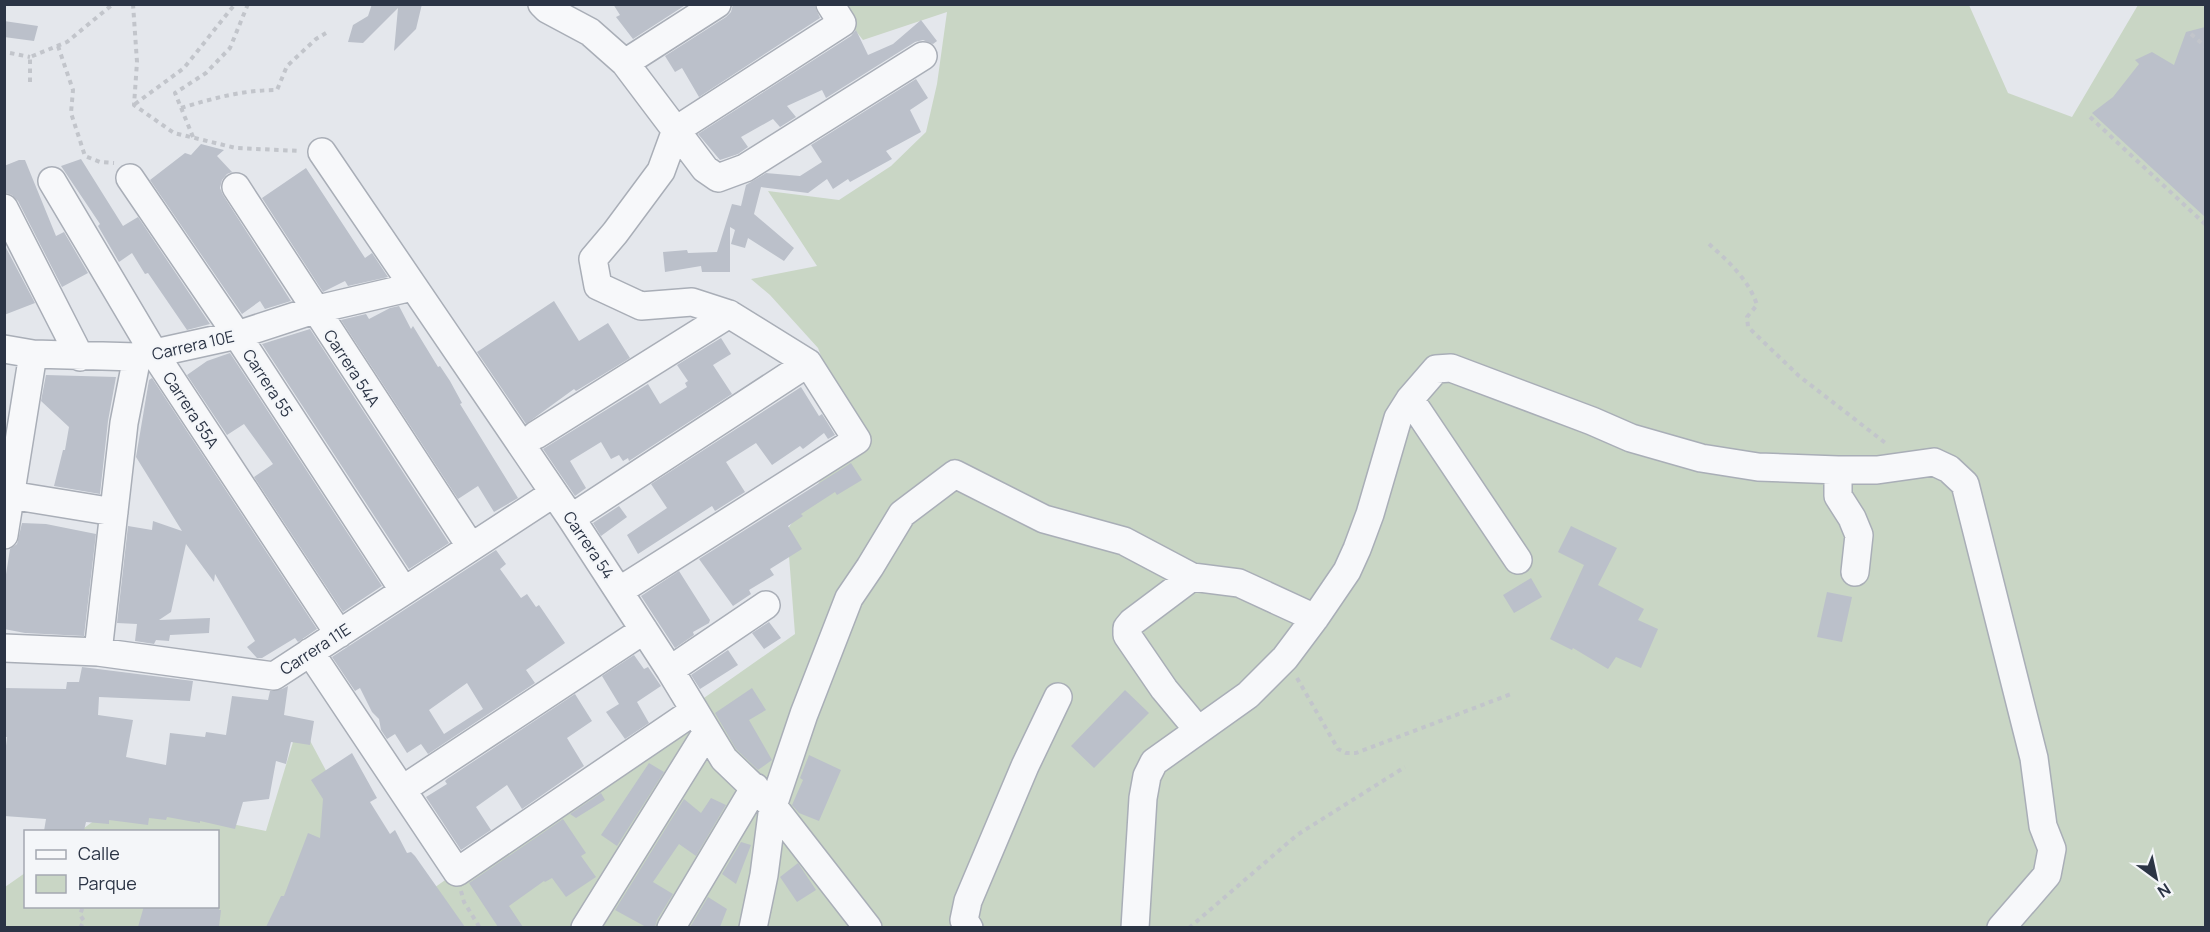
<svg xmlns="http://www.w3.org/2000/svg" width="2210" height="932" font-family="Manrope,sans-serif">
	<rect width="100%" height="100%" fill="#e4e7ec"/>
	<path fill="#c9d6c5" d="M835,5H1969L2008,93L2072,117L2138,5H2205V927L5,928V887L25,873L26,906H218V832L80,831L121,801L266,831L293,742L298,718L340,797L431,890L795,634L787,530L851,435L818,348L770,295L751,279L817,266L768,191L839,200L891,166L926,132L937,84L947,12L863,40Z"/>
	<path fill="#bbc0ca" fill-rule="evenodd" d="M372,4H422L416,29L394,51L398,8L363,43L348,42L353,25L368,16Z
		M613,4H687L633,39L616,17L620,15Z
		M733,4H814L820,18L699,97L682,68L675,72L665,56L726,17L731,12Z
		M921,20L937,41L933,44L923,40L915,42L826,98L822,90L787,106L796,117L780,127L773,119L741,137L748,147L738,154L720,160L698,134L851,36L856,30L868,55L893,44Z
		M4,21L38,26L34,41L4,37Z
		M2205,27V217L2092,113L2113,97L2139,64L2135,60L2152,52L2174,65L2186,32Z
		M916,79L928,98L910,110L921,132L886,151L892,159L850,182L848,179L833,189L827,179L808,193L761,187L754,214L794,248L784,261L748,238L745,248L731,244L735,230L730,227V272H702L701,266L665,272L663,252L687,250L688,253L717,252L732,204L741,206L746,185L766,173L800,176L822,162L811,145Z
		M201,144L224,150L217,156L232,172L227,174L222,180L220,188L223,195L291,301L265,309L260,301L242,314L150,180L185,153L191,155Z
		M81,159L123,226L138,217L210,324L187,330L148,273L145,274L132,253L119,262L98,226L100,224L61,166Z
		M19,160H25L56,236L64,232L88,273L62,287L18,201L12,195L4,192V166Z
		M306,168L365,258L372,253L388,277L348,286L345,281L323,292L262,198Z
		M4,244L35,303L4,315Z
		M554,301L579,341L608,323L630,358L576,391L574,389L526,424L477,352Z
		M399,306L411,329L413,326L438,367L440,366L450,381L462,403L460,404L518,498L494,512L478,486L458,499L341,320L366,314L369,319L390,308Z
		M310,329L449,543L409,569L262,344Z
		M721,338L731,354L713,365L732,394L629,461L628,458L623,461L619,455L611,459L601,442L570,461L586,488L575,496L543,449L648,384L660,404L687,387L685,383L688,381L677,365Z
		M230,353L382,586L343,612L254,477L273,464L244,424L227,435L187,375L207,361Z
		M46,375L116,377L108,421L100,494L54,486L63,450H65L69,427L41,401Z
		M152,378L317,629L298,642L295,638L262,658H257L247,647L255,641L215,574L214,582L186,544L171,612L159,620L210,618L209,633L170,635L169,641L156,640L154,644L135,641L137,624L117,623L128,526L152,530L153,521L182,531L136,457L149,380Z
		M801,387L819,416L822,414L835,435L828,439L824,433L803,449L800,446L772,465L756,443L726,462L745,492L715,511L712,506L638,554L627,535L667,508L651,484Z
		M851,463L862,480L837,495L835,492L801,514L803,516L788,526L802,549L770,569L774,575L749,590L751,594L733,606L699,559Z
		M619,506L627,517L601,536L593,523Z
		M22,523L46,524L96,534L84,636L25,633L4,629V587L10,549L17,544Z
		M1571,526L1617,548L1598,585L1644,609L1638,620L1658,629L1641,668L1616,657L1608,669L1573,648L1572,650L1550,639L1584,565L1558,552Z
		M496,550L506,564L500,569L521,598L527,594L536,607L539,605L565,643L526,670L535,683L428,754L421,744L407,753L395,734L387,739L381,730L379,719L372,712L360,688L355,691L332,657ZM467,683L483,709L444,734L429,710Z
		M679,571L710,620L709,623L693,632L694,635L675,648L641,596Z
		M1531,578L1542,597L1514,613L1503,595Z
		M1827,592L1852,597L1842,642L1817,637Z
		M769,622L781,638L764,649L752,633Z
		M728,650L738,665L700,689L691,675Z
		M634,655L644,669L648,667L661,686L637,702L649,723L625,739L606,712L619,704L602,676Z
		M82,667L193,681L190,701L99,697L98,715L133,720L126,757L166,765L170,733L205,737L206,732L226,735L232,696L268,700L270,691L282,689L288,686L284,715L314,721L310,745L291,742L286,764L276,761L269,799L243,802L235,829L200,821V823L167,817L166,820L149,818L148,825L109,820V824L86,822L84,831H44L46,819L4,816V763L7,737H4V688L66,689L67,682H79Z
		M752,688L766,710L749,720L772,760L758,770L736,749L715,713Z
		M1125,690L1149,713L1094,768L1071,746Z
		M575,694L592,721L567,738L584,766L522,809L507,785L476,807L491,830L461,850L426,797L447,784L445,781L447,779Z
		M352,753L377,798L370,802L390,834L395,830L407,853L411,852L415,856L465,927H266L281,896H284L308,833L320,838L323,799L311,780Z
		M809,755L841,770L819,821L799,813L792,805L803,780L800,778Z
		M649,763L664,772L617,846L601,835Z
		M601,793L605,800L576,818L570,814Z
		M711,798L726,805L696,856L679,844L653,882L673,894L657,920L655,927H646L615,910L684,799L701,813Z
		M563,819L586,853L581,856L596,877L566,897L552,878L545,882L544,881L509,906L523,927H498L469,883Z
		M741,842L751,845L736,884L722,874Z
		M798,863L816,890L797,902L780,877Z
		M708,897L727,909L720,927H690Z
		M144,906H219V910H221L219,927H138Z"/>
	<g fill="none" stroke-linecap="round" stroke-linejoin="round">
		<defs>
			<path id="minor" d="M542,4L547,9L590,32L625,63L705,169L718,178L745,168L923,56
				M625,63L717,4
				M322,152L571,518L670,670L724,759L773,806L868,928
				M130,178L237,335L404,591
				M52,181L154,353L339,634
				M236,187L471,547
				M4,208L80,357
				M4,349L33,354L137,357L237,335L314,310L412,287
				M1410,399L1518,560
				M536,435L729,314
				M1838,470V496L1852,518L1859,535L1855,572
				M4,494L114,512
				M571,518L808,363
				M4,535L33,354
				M1192,577L1132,622L1127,628V635L1164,689L1198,730
				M619,591L857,440L808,363L729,314L692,302L641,306L598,286L593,259L615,233L661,171L676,130L842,23L830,4
				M4,648L98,652L274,676L554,493
				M98,652L124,423L137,357
				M310,652L457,872L694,711
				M670,670L766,605
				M403,789L644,630
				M585,928L707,732
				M671,928L755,787
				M753,928L764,875L773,806L804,714L849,598L870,567L902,514L955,474L1044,519L1124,541L1192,577L1239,583L1315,618
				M969,928L964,920L968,901L1025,766L1058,697
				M1135,928L1143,798L1147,776L1154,762L1248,695L1285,658L1315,618L1347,571L1357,549L1370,514L1398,418L1410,399L1436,369L1451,368L1592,421L1631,438L1701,458L1758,467L1838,470H1877L1934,462L1949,469L1965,484L2034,758L2043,826L2052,849L2047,875L2001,928"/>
		</defs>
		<use href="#minor" stroke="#a9aeb7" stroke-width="30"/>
		<path stroke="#c2c5cb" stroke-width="4" stroke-dasharray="4.5 4.5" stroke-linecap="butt" d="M133,4L137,62L134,105L174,133L236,148L301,151
			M2191,34L2206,47
			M58,46L73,90L71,113L85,156L100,162L114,163
			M10,53L30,57
			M30,82V57L67,42L113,4
			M135,104L184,68L235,4
			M181,108C214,98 243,90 277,90L287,66L316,39L326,33
			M2090,117L2206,225
			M193,137L175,93L206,73L230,48L248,4
			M1709,244C1728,261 1749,280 1757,305L1747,317L1748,327L1799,376L1888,445
			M1297,678L1338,749L1346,753H1356L1511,694
			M461,891L464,902L480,928
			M80,928L84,921L80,915L83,906
			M1189,928L1297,835L1405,767"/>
		<use href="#minor" stroke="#f7f8fa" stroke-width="27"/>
	</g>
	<g text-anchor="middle" stroke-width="4.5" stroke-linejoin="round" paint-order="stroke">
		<g font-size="16" fill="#2b3445" stroke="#f4f6f9">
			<text transform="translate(193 345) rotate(-13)" y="6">Carrera 10E</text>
			<text transform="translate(352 368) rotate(57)" y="6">Carrera 54A</text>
			<text transform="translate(268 383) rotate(57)" y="6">Carrera 55</text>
			<text transform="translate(191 410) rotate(57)" y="6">Carrera 55A</text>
			<text transform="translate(589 545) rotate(56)" y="6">Carrera 54</text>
			<text transform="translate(315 649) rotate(-33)" y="6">Carrera 11E</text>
		</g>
	</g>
	<rect width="2210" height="932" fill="none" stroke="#2b3445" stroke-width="12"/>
	<rect x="24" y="830" width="195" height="78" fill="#f4f6f9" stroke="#a4a8b1" stroke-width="1.5"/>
	<rect x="36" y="850" width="30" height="9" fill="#f7f8fa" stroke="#a4a8b1" stroke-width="1.5"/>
	<text x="78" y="860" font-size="18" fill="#2b3445">Calle</text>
	<rect x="36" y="875" width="30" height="18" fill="#c9d6c5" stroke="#a4a8b1" stroke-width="1.5"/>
	<text x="78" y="890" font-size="18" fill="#2b3445">Parque</text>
	<g transform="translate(2156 878) rotate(147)" stroke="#f4f6f9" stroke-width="4.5" paint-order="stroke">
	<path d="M0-4.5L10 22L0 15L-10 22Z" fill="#2b3445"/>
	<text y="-9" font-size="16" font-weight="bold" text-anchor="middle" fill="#2b3445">N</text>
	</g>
</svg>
